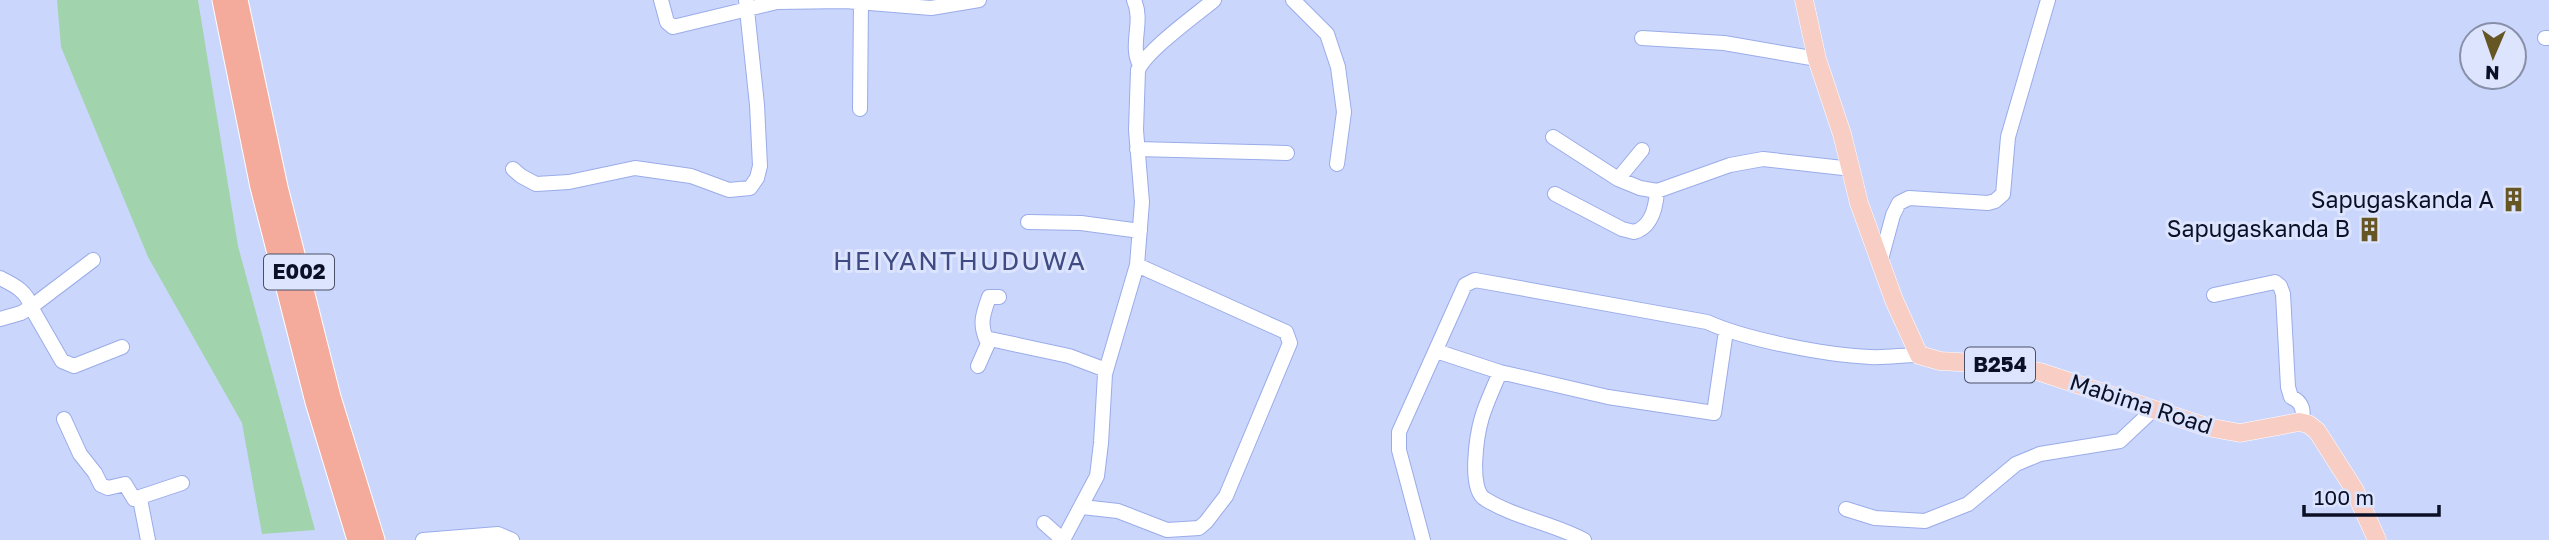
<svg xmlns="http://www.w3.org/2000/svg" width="2549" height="540" font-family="'Golos Text',sans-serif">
	<rect width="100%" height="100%" fill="#cbd6fd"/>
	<path fill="#a1d4ad" d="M57,0H198L238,246L315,530L262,534L242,423L148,257L61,47Z"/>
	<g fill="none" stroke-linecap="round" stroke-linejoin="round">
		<defs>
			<path id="minor" d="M661,0L667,22L673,27L777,2L845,1L931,8L979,0
				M1134,0C1144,22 1129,45 1140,65
				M1293,0L1327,34L1338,67L1344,112L1337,164
				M1642,38L1724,43L1817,59
				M2545,38H2549
				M860,109L861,2
				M1553,137L1618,179L1640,188L1657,191L1730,165L1763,159L1852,169
				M1137,149L1287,153
				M513,169L521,176L536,184L569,182L635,168L691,176L729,190L750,188L757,178L760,166L757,105L746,0
				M1618,179L1642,150
				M1555,194L1622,229L1634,232C1652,227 1656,207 1657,191
				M1028,222L1081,223L1140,231
				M93,260L31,307L62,361L74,366L122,347
				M1880,263L1893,215L1899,203L1909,198L1988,203L1995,201L2003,194L2008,137L2048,0
				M0,278C14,285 27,291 31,307L21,313L0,319
				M2214,295L2275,282L2280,286L2283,294L2288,387L2291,397C2303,402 2304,411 2302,423
				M987,341C979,324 983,314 989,297H999
				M1436,351L1500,372L1608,397L1714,413L1726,331
				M978,366L990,339L1069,356L1106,370
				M1500,372C1494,387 1487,401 1482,417C1477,434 1468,489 1485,499C1515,518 1553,523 1584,540
				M64,419L80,454L95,473L101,485L108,488L125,484L134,499L182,483
				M140,499L148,540
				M1082,507L1118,511L1167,530L1199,528L1206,522L1226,496L1290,343L1286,332L1137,265
				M1846,509L1875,518L1925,521L1968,504L2016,464L2040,454L2120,441L2154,409
				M1044,523L1063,540
				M423,540L498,534L512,540
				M1063,540L1097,476L1101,443L1105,374L1137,265L1142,202L1136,130L1138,70C1147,50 1196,15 1214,0
				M1423,540L1399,450V432L1465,285L1475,280L1707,322C1747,340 1826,355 1870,357C1886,358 1903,355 1919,355"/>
			<path id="major" d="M1804,0L1817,59L1842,134L1859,203L1894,300L1919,355L1940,361L1994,364L2040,372L2207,427L2240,433L2299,422L2308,424L2317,431L2354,489L2377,540"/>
			<path id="highway" d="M222,0L260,187L315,402L357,540
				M238,0L278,187L331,397L375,540"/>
		</defs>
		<use href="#minor" stroke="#9aace9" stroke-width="16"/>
		<use href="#major" stroke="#fff" stroke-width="19"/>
		<use href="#highway" stroke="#fff" stroke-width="21"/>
		<use href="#minor" stroke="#fff" stroke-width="14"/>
		<use href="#major" stroke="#f8cdc4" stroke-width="18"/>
		<use href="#highway" stroke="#f4ab9c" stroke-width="19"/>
	</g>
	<defs>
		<symbol id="building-bare" viewBox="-9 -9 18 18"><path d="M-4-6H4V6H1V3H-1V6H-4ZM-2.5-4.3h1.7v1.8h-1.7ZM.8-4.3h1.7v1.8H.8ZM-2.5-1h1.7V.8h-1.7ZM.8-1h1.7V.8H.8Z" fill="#655623" stroke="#dce4fe" stroke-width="2.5" paint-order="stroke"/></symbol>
	</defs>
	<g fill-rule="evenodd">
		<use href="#building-bare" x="2496" y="182" width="35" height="35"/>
		<use href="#building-bare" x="2352" y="212" width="35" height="35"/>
	</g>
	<g text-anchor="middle" stroke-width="6" stroke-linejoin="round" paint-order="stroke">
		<g fill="#dce4fe" stroke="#4a5067" stroke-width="2">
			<rect x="264" y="254.5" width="70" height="35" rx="5"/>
			<rect x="1965" y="347.5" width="70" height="35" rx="5"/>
		</g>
		<g font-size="21" font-weight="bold" fill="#0b1026">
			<text x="299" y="279">E002</text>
			<text x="2000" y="372">B254</text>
		</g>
		<g font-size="23" fill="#0b1026" stroke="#dce4fe" text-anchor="end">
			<text x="2494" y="208">Sapugaskanda A</text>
			<text x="2350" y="237">Sapugaskanda B</text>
		</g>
		<g font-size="23" fill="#0b1026" stroke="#dce4fe">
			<text transform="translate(2141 404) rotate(18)" y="8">Mabima Road</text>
		</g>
		<g font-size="26" letter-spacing="2" fill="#3f4b82" stroke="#dce4fe">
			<text x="960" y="270">HEIYANTHUDUWA</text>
		</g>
	</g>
	<g transform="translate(2493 56) rotate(182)"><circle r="33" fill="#dce4fe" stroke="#888fa8" stroke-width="2"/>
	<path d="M0-5L12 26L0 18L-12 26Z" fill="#655623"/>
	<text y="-10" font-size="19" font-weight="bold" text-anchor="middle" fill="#0b1026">N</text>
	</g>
	<path d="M2304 505v10h135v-10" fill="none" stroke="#0b1026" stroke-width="3.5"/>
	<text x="2314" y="505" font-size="21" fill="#0b1026" stroke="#dce4fe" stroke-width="5" paint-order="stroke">100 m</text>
</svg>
